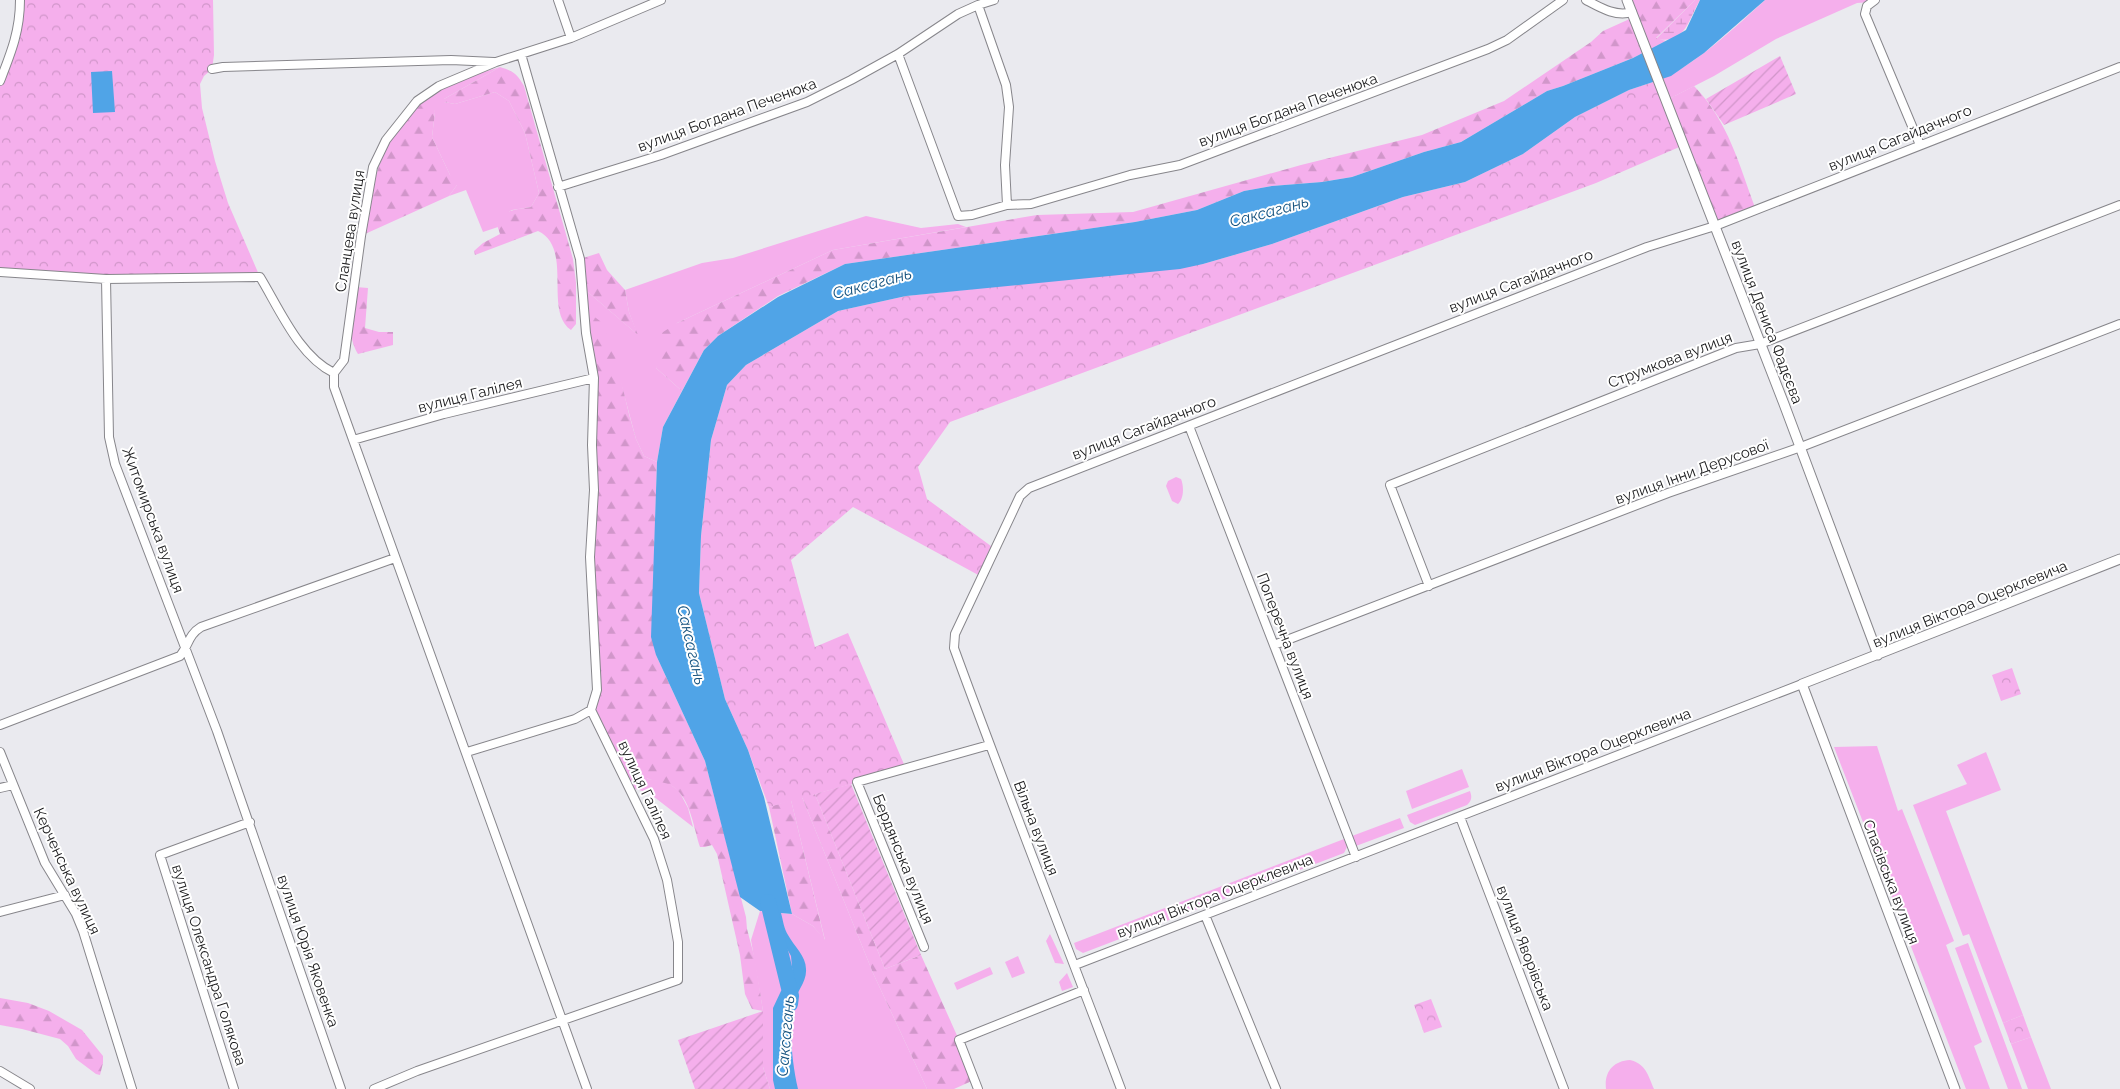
<svg xmlns="http://www.w3.org/2000/svg" width="2120" height="1089" font-family="Raleway,sans-serif">
	<defs>
		<pattern id="forest-firs" width="22" height="20" patternUnits="userSpaceOnUse" patternTransform="scale(1.25)"><rect width="22" height="20" fill="#f5afec"/><path d="M5 1l3.5 6h-7zM16 11l3.5 6h-7z" fill="#d196ca"/></pattern>
		<pattern id="wetland-marsh" width="20" height="14" patternUnits="userSpaceOnUse" patternTransform="scale(1.25)"><rect width="20" height="14" fill="#f5afec"/><path d="M1 5h8M5 5V1M11 12h8M15 12V8" fill="none" stroke="#d196ca"/></pattern>
		<pattern id="park-crowns" width="20" height="18" patternUnits="userSpaceOnUse" patternTransform="scale(1.25)"><rect width="20" height="18" fill="#f5afec"/><path d="M2 6a3 3 0 1 1 6 0M12 15a3 3 0 1 1 6 0" fill="none" stroke="#d196ca"/></pattern>
		<pattern id="garden-furrows" width="10" height="10" patternUnits="userSpaceOnUse" patternTransform="scale(1.25)"><rect width="10" height="10" fill="#f5afec"/><path d="M-1 1l2-2M0 10L10 0M9 11l2-2" fill="none" stroke="#d196ca"/></pattern>
	</defs>
	<rect width="100%" height="100%" fill="#eaeaef"/>
	<path fill="#f5afec" d="M1765,0H1875L1871,2L1857,3L1776,39L1714,76L1667,100L1659,80C1693,67 1738,25 1765,0Z
		M500,67L444,99V102L455,104L495,92L509,101L525,133L539,193L531,207L512,210L496,219L498,227L483,232L466,190L449,196L457,185L450,175L432,137L435,112L427,96L471,76Z
		M866,216L921,228L958,224L966,227L833,250L677,323L656,368L682,391L663,427L657,462L644,456L636,439L621,383L584,309L582,287L637,334L629,312L625,290L702,263L733,258Z
		M1176,477L1181,479C1184,486 1184,499 1178,504L1172,501L1166,486L1168,481Z
		M608,742L648,779L667,782L679,791L688,808L693,827L649,793L629,787Z
		M1877,746L1898,811L1902,809L1954,941L1946,945L1982,1042L1974,1046L1990,1089H1966L1834,747Z
		M1986,752L2001,790L1946,811L2023,1015L2003,1023L1969,934L1963,936L1913,805L1967,784L1957,765Z
		M1462,769L1469,787L1412,809L1406,791Z
		M1470,791C1472,797 1472,800 1467,805L1415,825L1410,822L1407,815Z
		M802,797L873,973L927,1089H770L763,1067V1011L751,940L760,911L792,914L813,926L825,940L791,800Z
		M1400,818L1404,828L1356,846L1352,836Z
		M1344,839L1347,847L1344,853L1083,953L1076,949L1074,943Z
		M1050,934L1064,964L1055,963L1046,941Z
		M1968,943L2022,1089H2008L1955,948Z
		M1018,956L1025,973L1012,978L1005,962Z
		M990,967L993,974L957,990L954,983Z
		M1067,973L1073,987L1062,991L1059,982Z
		M2031,1037L2051,1089H2028L2011,1044Z
		M1630,1060C1646,1064 1648,1075 1654,1089H1606C1604,1072 1613,1061 1630,1060Z"/>
	<path fill="url(#forest-firs)" d="M1627,0H1695L1656,38L1666,41L1633,58L1563,86L1547,91L1461,142L1424,152L1352,177L1322,182L1272,186L1244,191L1197,210L1135,222L845,264L778,296L718,336L704,350L682,391L656,368L660,334L677,323L833,250L1037,215L1133,212L1301,165L1422,135L1504,101L1591,42L1603,31L1634,17Z
		M500,67C513,71 517,74 524,86L573,259L576,283V324L571,330C543,311 574,248 538,231L475,255L474,251L483,243L500,234L495,219C505,210 519,209 531,207L539,193L525,133L509,101L495,92L455,104L444,102V99Z
		M1694,86C1729,122 1739,165 1756,210L1715,226L1667,100Z
		M427,96L432,99L435,112L432,137L450,175L458,177L457,185L449,196L365,234C369,213 371,189 378,169C387,143 405,114 427,96Z
		M599,253L607,270L625,290L629,312L638,335L582,287L580,259Z
		M356,287L368,288L365,328L379,332H393V345L358,354C345,333 353,310 356,287Z
		M584,309L600,321L612,343L629,414L636,439L644,456L657,462L654,565L656,655L705,761L746,917L747,929L755,959L763,1011L752,1009L745,994L740,955L717,854L712,845L705,847H700C694,829 691,803 677,790C667,780 657,783 646,778C622,768 603,732 591,710L595,700L591,590L594,411Z
		M815,794L885,969L921,955L959,1040L974,1080L954,1089H927L873,973L802,797Z
		M791,800L825,941L813,926L792,914L769,807Z
		M0,998L28,1003L49,1011L82,1030L103,1056V1063L100,1075L96,1074L76,1059L68,1046L60,1039L22,1029L0,1025Z"/>
	<path fill="url(#wetland-marsh)" d="M1695,0H1700C1688,20 1686,44 1656,39Z"/>
	<path fill="url(#park-crowns)" d="M20,0H213L214,55L212,69L204,76L200,84L202,108L215,161L228,203L260,277L106,279L0,272V81L14,45Z
		M1659,80L1684,145L1596,183L950,422L918,467L927,499L995,549L982,577L853,507L791,560L815,647L848,633L906,769L769,807L748,750L725,699L699,593L701,536L711,440L727,385L746,365L838,311L906,296L1203,264L1272,244L1403,197L1465,182L1523,154L1575,117L1629,90Z
		M2012,668L2021,694L2001,701L1992,675Z
		M1431,999L1442,1027L1424,1033L1414,1005Z
		M2023,1015L2031,1037L2011,1044L2003,1023Z"/>
	<path fill="url(#garden-furrows)" d="M1780,56L1796,94L1724,125L1706,99Z
		M851,784L921,955L885,969L815,794Z
		M763,1011V1067L770,1089H695L678,1040Z"/>
	<path fill="#50a4e7" d="M1700,0H1765L1704,53L1671,76L1629,90L1575,117L1523,154L1465,182L1403,197L1272,244L1203,264L1180,269L906,296L838,311L746,365L727,385L711,440L701,536L699,593L725,699L748,750L764,797L792,914L781,913C783,920 784,929 788,935C794,946 806,956 806,969C807,982 796,992 793,1005C789,1032 792,1063 798,1089H775L773,1080V1008L781,991L793,978L791,956L766,911H760L740,897L705,761L656,655L651,637L657,462L663,427L704,350L718,336L778,297L845,264L1135,222L1197,210L1244,191L1272,186L1322,182L1352,177L1424,152L1461,142L1547,91L1563,86L1633,58L1679,34L1686,30Z
		M112,71L115,112L93,113L91,72Z"/>
	<g fill="none" stroke-linecap="round" stroke-linejoin="round">
		<path stroke="#50a4e7" stroke-width="16" d="M768,902L791,996L790,1004"/>
		<defs>
			<path id="minor" d="M558,0L571,38
				M1586,0C1601,8 1616,17 1632,12
				M1875,0L1867,6L1865,14L1920,145
				M978,5L994,0
				M521,54L580,259L586,333L594,378L592,445L594,490L590,557L597,690L591,710
				M898,54L958,216L972,215L1007,205
				M212,69L223,67L451,60L494,62
				M0,81C11,53 20,31 20,0
				M558,187L661,155L807,102L851,80L898,54L958,14L978,5L1006,85L1009,107L1005,165L1007,205L1031,204L1130,175L1180,165L1488,49L1507,40L1563,0
				M0,272L106,279L109,437L115,464L217,731L341,1089
				M106,279L260,277C280,310 299,356 334,373
				M334,373V387L587,1089
				M334,373L344,360L361,236L373,167L386,140L417,101L439,86L496,62L571,38L661,0
				M1189,426L1356,857
				M353,440L444,414L594,378
				M1429,586L1390,485L1736,348L1760,344L2120,205
				M1274,645L1668,493L1801,447L2120,324
				M0,725L180,656C189,645 188,635 201,627L395,558
				M0,752L45,863L76,914L83,931L132,1089
				M467,752L575,719L591,710
				M0,788L13,785
				M1460,817L1564,1089
				M0,912L65,895
				M1205,915L1276,1089
				M924,947L857,782L989,745
				M1075,965L1802,684
				M0,1071L30,1089
				M234,1089L160,855L250,822
				M374,1089L417,1071L678,980V942L667,880L654,839L591,710
				M978,1089L959,1040L1084,990
				M1121,1089C1066,942 1008,796 954,648L955,634L1020,496L1029,488L1647,247L1715,226L2120,67"/>
			<path id="tertiary" d="M1627,0L1784,404L1878,655
				M1955,1089L1802,684L2120,559"/>
		</defs>
		<use href="#minor" stroke="#87868b" stroke-width="10"/>
		<use href="#tertiary" stroke="#87868b" stroke-width="11"/>
		<use href="#minor" stroke="#fff" stroke-width="8"/>
		<use href="#tertiary" stroke="#fff" stroke-width="9"/>
	</g>
	<g text-anchor="middle" stroke-width="4" stroke-linejoin="round" paint-order="stroke">
		<g font-size="15" fill="#1a1a1c" stroke="#fff">
			<text transform="translate(1288 110) rotate(-20)" y="5">вулиця Богдана Печенюка</text>
			<text transform="translate(727 115) rotate(-20)" y="5">вулиця Богдана Печенюка</text>
			<text transform="translate(1900 138) rotate(-22)" y="5">вулиця Сагайдачного</text>
			<text transform="translate(350 231) rotate(-81)" y="5">Сланцева вулиця</text>
			<text transform="translate(1521 281) rotate(-21)" y="5">вулиця Сагайдачного</text>
			<text transform="translate(1767 322) rotate(69)" y="5">вулиця Дениса Фадєєва</text>
			<text transform="translate(1670 360) rotate(-21)" y="5">Струмкова вулиця</text>
			<text transform="translate(470 395) rotate(-14)" y="5">вулиця Галілея</text>
			<text transform="translate(1144 428) rotate(-21)" y="5">вулиця Сагайдачного</text>
			<text transform="translate(1692 472) rotate(-20)" y="5">вулиця Інни Дерусової</text>
			<text transform="translate(153 520) rotate(70)" y="5">Житомирська вулиця</text>
			<text transform="translate(1970 604) rotate(-22)" y="5">вулиця Віктора Оцерклевича</text>
			<text transform="translate(1285 636) rotate(69)" y="5">Поперечна вулиця</text>
			<text transform="translate(1593 750) rotate(-21)" y="5">вулиця Віктора Оцерклевича</text>
			<text transform="translate(645 790) rotate(65)" y="5">вулиця Галілея</text>
			<text transform="translate(1036 828) rotate(69)" y="5">Вільна вулиця</text>
			<text transform="translate(903 859) rotate(68)" y="5">Бердянська вулиця</text>
			<text transform="translate(67 871) rotate(65)" y="5">Керченська вулиця</text>
			<text transform="translate(1891 882) rotate(69)" y="5">Спасівська вулиця</text>
			<text transform="translate(1215 896) rotate(-21)" y="5">вулиця Віктора Оцерклевича</text>
			<text transform="translate(1525 948) rotate(69)" y="5">вулиця Яворівська</text>
			<text transform="translate(308 951) rotate(71)" y="5">вулиця Юрія Яковенка</text>
			<text transform="translate(209 965) rotate(72)" y="5">вулиця Олександра Голякова</text>
		</g>
		<g font-size="16" font-style="italic" fill="#16537f" stroke="#fff">
			<text transform="translate(1269 211) rotate(-15)" y="6">Саксагань</text>
			<text transform="translate(872 283) rotate(-15)" y="6">Саксагань</text>
			<text transform="translate(692 645) rotate(77)" y="6">Саксагань</text>
			<text transform="translate(785 1036) rotate(-85)" y="6">Саксагань</text>
		</g>
	</g>
</svg>
